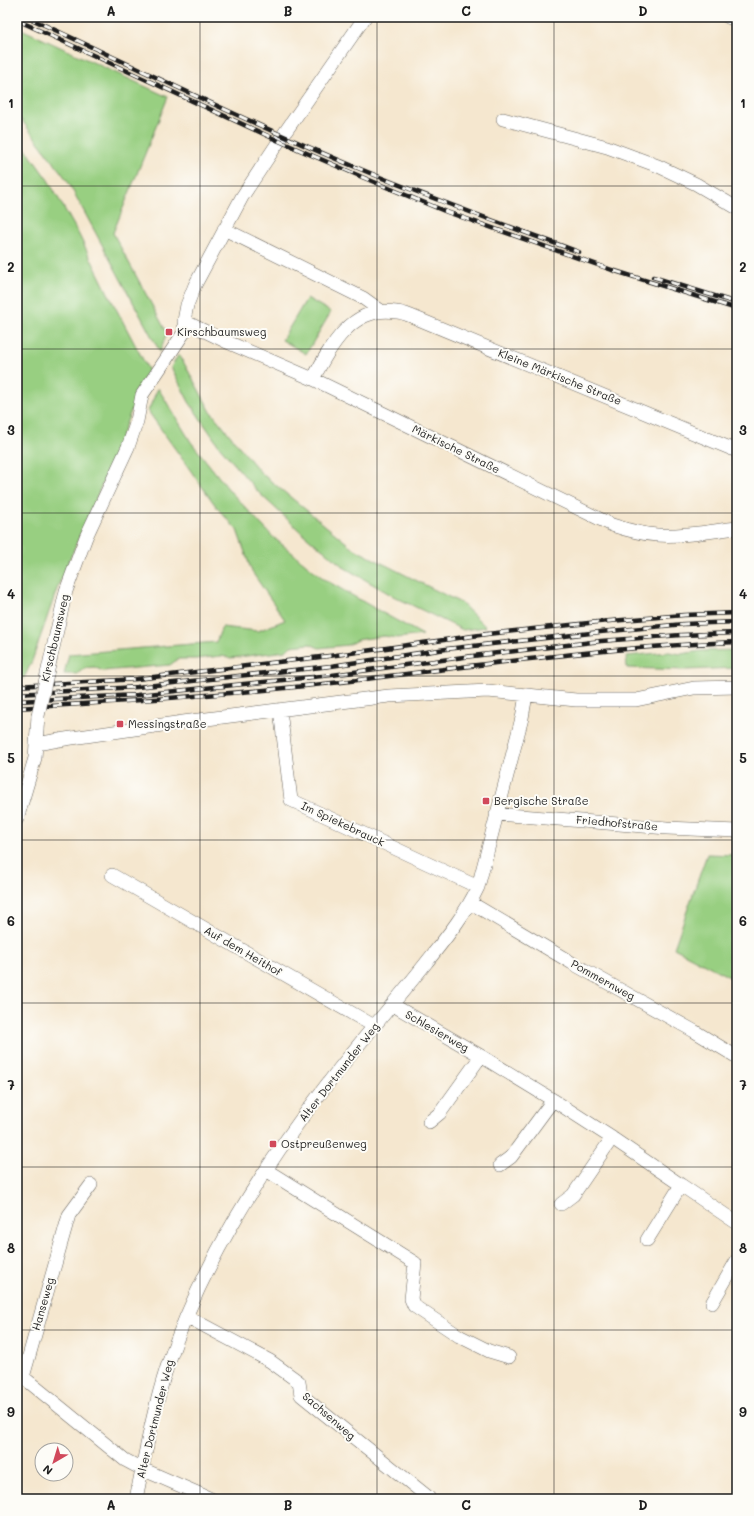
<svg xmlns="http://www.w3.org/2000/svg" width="754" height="1516" font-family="Mali,sans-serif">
	<rect width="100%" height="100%" fill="#fdfcf7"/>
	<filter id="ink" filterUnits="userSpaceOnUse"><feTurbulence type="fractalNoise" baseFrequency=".025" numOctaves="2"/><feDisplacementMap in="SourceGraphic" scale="8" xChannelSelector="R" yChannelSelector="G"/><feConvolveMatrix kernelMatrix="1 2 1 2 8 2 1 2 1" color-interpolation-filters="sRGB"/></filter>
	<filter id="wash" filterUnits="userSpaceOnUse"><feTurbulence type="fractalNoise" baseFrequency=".012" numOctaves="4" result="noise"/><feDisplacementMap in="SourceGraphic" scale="16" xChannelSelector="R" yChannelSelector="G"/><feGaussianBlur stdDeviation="0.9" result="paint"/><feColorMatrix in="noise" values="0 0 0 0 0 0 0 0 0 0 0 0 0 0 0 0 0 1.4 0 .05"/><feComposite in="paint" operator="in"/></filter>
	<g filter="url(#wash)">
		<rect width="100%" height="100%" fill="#f5e7cf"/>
		<path fill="#98cf81" stroke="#5a764e" d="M17,27L168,97L113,233L167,333L160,352L67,180L17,114Z
			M17,137L48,180L77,231L111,299L149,371L137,390L133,406L106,475L57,589L32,661L24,678H17Z
			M307,298L331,312L306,354L282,340Z
			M179,354L211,412L261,473L354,549L461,603L486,627L463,630L393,596L345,568L302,533L258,492L219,446L189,402L171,367Z
			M158,388L191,442L230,491L273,537L324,579L381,612L423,635L397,638L384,636L357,640L348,645L319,648L310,644L291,646L286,651L231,658L221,656L196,659H178L170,665L103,671L94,667L85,668L77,674H64L69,654L216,642L222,627L258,631L285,620L252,572L237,530L218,509L148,411Z
			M737,650V668L686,670L627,668L626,656L669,652L681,654L701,651Z
			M707,854L737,855V981L674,948Z"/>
	</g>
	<g filter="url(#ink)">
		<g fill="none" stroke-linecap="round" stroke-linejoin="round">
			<defs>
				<path id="minor" d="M728,17L737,20
					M503,119L607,147L658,166L696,184L737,208
					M224,229L363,298L381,311
					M184,321L225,341L313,379L612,525C627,530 641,534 657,535C683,537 711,531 737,528
					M313,379C330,347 352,305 396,312C401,312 406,314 411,316L737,451
					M47,674L66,591L86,537L128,447L137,421L142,395L185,331L184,321L187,305L195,285L242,197L279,141L365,17
					M280,710L291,800L478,887
					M37,739L42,743L65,739L183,722L389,696L488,691L576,700H636L694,688L737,687
					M496,814L667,828L737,831
					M17,819L35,758L38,716
					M112,875L374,1026
					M471,903L572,963L694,1031L737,1057
					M393,1005L481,1056L440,1113L429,1122
					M481,1056L553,1100L612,1138L573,1195L561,1204
					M612,1138L681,1185L647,1240
					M500,1165L511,1157L553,1100
					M266,1170L415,1263L411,1299L414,1306L459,1336L489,1351L509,1357
					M91,1185L69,1215L23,1377L125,1460L142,1469L211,1499
					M681,1185L737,1223
					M712,1303L737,1260
					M186,1316L270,1361L299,1382L301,1395L428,1497L427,1499
					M136,1499C145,1455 153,1410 167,1367C201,1266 258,1175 322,1091C355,1047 392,1006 426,963C445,939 465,915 478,887L522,718L526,695"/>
			</defs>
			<use href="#minor" stroke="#68635b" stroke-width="14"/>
			<use href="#minor" stroke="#fff" stroke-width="13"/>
			<defs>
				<path id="rail" d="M27,17C140,69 251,124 365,171C435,200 507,226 579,252
					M17,20L279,141L362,177L447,212L612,270L737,309
					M653,277L737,303
					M17,686L137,679L329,656L487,634L598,622L684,615L737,613
					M17,694L137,687L331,666L446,649L600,632L684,624L737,622
					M17,701L137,695L332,675L464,657L601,641L681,635L737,633
					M17,708C122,702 227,695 332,683C467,667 601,647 737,642"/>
			</defs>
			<use href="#rail" stroke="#1c1c1c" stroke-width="4.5"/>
			<use href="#rail" stroke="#fdfcf7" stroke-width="3" stroke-dasharray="9" stroke-linecap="butt"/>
			<defs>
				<path id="minor-bridge" d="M38,716L47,674"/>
			</defs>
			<use href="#minor-bridge" stroke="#68635b" stroke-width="14" stroke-linecap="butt"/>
			<use href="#minor-bridge" stroke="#fff" stroke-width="13"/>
		</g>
	</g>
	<path fill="none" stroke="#1c1c1c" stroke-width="1" stroke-opacity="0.55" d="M200,17V1499M377,17V1499M554,17V1499M17,186H737M17,349H737M17,513H737M17,676H737M17,840H737M17,1003H737M17,1167H737M17,1330H737"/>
	<g fill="#d1495b" stroke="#fdfcf7" stroke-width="1.5">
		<rect x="165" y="328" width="8" height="8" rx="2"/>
		<rect x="116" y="720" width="8" height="8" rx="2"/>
		<rect x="482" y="797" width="8" height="8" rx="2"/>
		<rect x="269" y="1140" width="8" height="8" rx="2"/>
	</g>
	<g text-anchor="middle" stroke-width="4" stroke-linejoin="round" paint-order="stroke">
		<g font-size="11" fill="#1c1c1c" stroke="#fdfcf7" text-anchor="start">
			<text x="177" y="336">Kirschbaumsweg</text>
			<text x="128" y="728">Messingstraße</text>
			<text x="494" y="805">Bergische Straße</text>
			<text x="281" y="1148">Ostpreußenweg</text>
		</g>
		<g font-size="11" fill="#1c1c1c" stroke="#fdfcf7">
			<text transform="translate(560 377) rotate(22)" y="4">Kleine Märkische Straße</text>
			<text transform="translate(456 449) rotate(26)" y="4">Märkische Straße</text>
			<text transform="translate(55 638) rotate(-77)" y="4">Kirschbaumsweg</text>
			<text transform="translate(617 823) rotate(5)" y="4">Friedhofstraße</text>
			<text transform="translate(343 824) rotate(25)" y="4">Im Spiekebrauck</text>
			<text transform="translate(243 951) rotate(30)" y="4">Auf dem Heithof</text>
			<text transform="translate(603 980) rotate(29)" y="4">Pommernweg</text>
			<text transform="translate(437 1031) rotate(30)" y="4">Schlesierweg</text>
			<text transform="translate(339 1072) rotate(-52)" y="4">Alter Dortmunder Weg</text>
			<text transform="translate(43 1304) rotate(-74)" y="4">Hanseweg</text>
			<text transform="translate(329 1416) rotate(41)" y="4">Sachsenweg</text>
			<text transform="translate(155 1419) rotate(-76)" y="4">Alter Dortmunder Weg</text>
		</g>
	</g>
	<rect width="754" height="1516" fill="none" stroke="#fdfcf7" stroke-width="44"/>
	<g transform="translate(54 1462) rotate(218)"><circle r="19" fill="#fdfcf7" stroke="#a3a29f"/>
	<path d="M0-3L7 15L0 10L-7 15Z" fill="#d1495b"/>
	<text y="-6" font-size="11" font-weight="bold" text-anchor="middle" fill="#1c1c1c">N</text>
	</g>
	<rect x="22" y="22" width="710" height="1472" fill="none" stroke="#1c1c1c" stroke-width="1.5"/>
	<g font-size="13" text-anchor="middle" font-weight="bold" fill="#1c1c1c">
		<text x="111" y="16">A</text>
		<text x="288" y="16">B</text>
		<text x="466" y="16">C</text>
		<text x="643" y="16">D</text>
		<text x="11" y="108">1</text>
		<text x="743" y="108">1</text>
		<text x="11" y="272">2</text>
		<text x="743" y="272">2</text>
		<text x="11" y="435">3</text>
		<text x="743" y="435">3</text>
		<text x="11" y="599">4</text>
		<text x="743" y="599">4</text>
		<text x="11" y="763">5</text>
		<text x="743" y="763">5</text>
		<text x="11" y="926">6</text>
		<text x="743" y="926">6</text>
		<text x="11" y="1090">7</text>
		<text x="743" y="1090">7</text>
		<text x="11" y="1253">8</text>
		<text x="743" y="1253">8</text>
		<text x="11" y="1417">9</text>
		<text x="743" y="1417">9</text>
		<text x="111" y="1510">A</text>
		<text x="288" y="1510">B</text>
		<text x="466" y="1510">C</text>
		<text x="643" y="1510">D</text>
	</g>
</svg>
